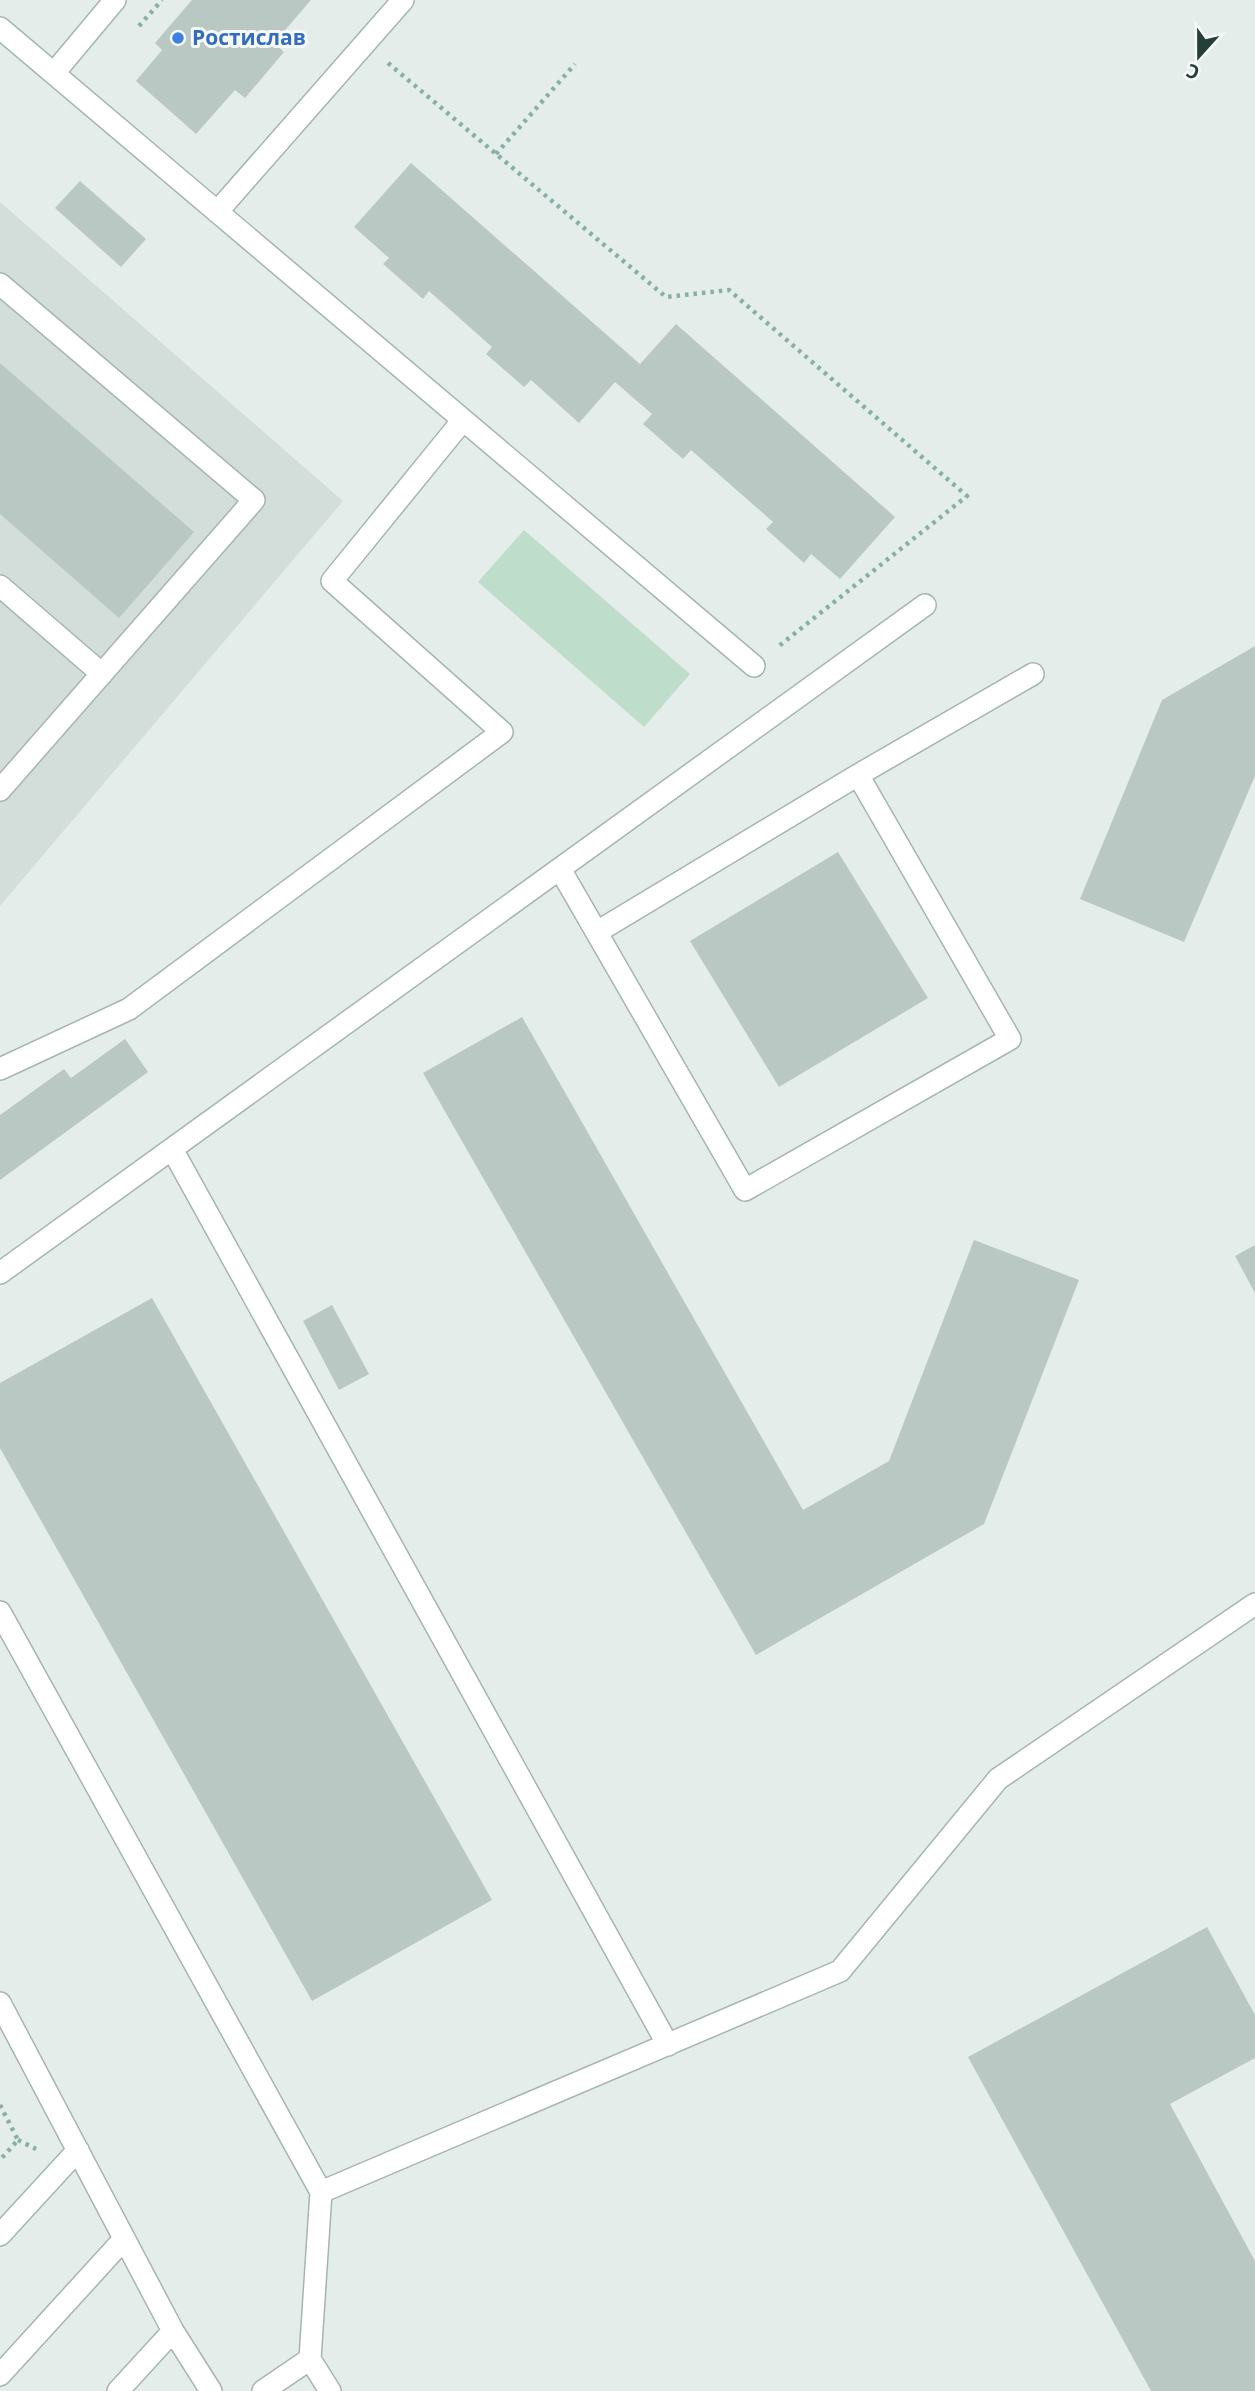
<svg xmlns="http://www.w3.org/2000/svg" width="1255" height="2391" font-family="'Open Sans',sans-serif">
	<rect width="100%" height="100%" fill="#e4edea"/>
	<path fill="#d3ddda" d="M0,202L343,501L0,906Z"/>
	<path fill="#bfddcb" d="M524,530L690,674L644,727L478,582Z"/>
	<path fill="#bac8c4" d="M192,0H311L274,43L284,52L245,98L235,90L196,134L136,81L162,50L155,43Z
		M411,163L640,364L676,324L895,517L840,579L811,554L804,563L766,529L773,522L691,450L683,459L643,424L652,414L615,382L579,423L531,380L524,387L486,354L492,347L429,291L423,299L383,264L389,258L354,227Z
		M80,181L146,239L121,267L55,208Z
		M0,363L194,532L119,618L0,514Z
		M1255,646V776L1184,942L1080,899L1162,700Z
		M838,852L928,998L779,1087L690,941Z
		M522,1017L803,1510L889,1461L974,1240L1079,1280L984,1524L756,1655L423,1073Z
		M125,1039L148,1072L0,1180V1115L64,1069L71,1078Z
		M1255,1245V1293L1235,1256Z
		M152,1298L492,1900L312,2001L0,1448V1383Z
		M332,1305L369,1374L339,1390L303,1321Z
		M1207,1927L1255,2015V2058L1170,2104L1255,2261V2391H1151L968,2057Z"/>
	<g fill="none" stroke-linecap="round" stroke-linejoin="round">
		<defs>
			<path id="minor" d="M0,28L754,666
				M54,73L115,0
				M217,212L403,0
				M0,284L254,500L0,790
				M0,586L102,674
				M560,869L745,1190L1010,1039L858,775L1033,674
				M597,932L858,775
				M0,1069L129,1009L502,732L332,581L463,420
				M172,1149L668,2045
				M0,1273L925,605
				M0,1612L321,2192L840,1971L998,1779L1255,1604
				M0,2003L173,2331L211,2391
				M321,2192L310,2359L330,2391
				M0,2235L78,2150
				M0,2375L124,2239
				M118,2391L173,2331
				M263,2391L310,2359"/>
		</defs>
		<use href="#minor" stroke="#a7b5b2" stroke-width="24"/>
		<path stroke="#87afa8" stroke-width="4.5" stroke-dasharray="3.5 5" stroke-linecap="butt" d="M139,26L162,0
			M388,63L666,297L729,290L967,496L779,646
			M496,154L575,64
			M0,2105L18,2140L0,2160
			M18,2140L36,2149"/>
		<use href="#minor" stroke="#fff" stroke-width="21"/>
	</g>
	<circle fill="#3f7fe0" stroke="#f5f9f8" stroke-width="2.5" cx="178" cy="38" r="7"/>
	<g text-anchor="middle" stroke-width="6" stroke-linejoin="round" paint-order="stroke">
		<g font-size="21" font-weight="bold" fill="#366cbe" stroke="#f5f9f8" text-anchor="start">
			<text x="192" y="45">Ростислав</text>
		</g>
	</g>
	<g transform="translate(1199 56) rotate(201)" stroke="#f5f9f8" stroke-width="5" paint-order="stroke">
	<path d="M0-5L12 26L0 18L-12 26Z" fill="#253e3a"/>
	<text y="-10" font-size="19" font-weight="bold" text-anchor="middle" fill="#253e3a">С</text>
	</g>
</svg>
